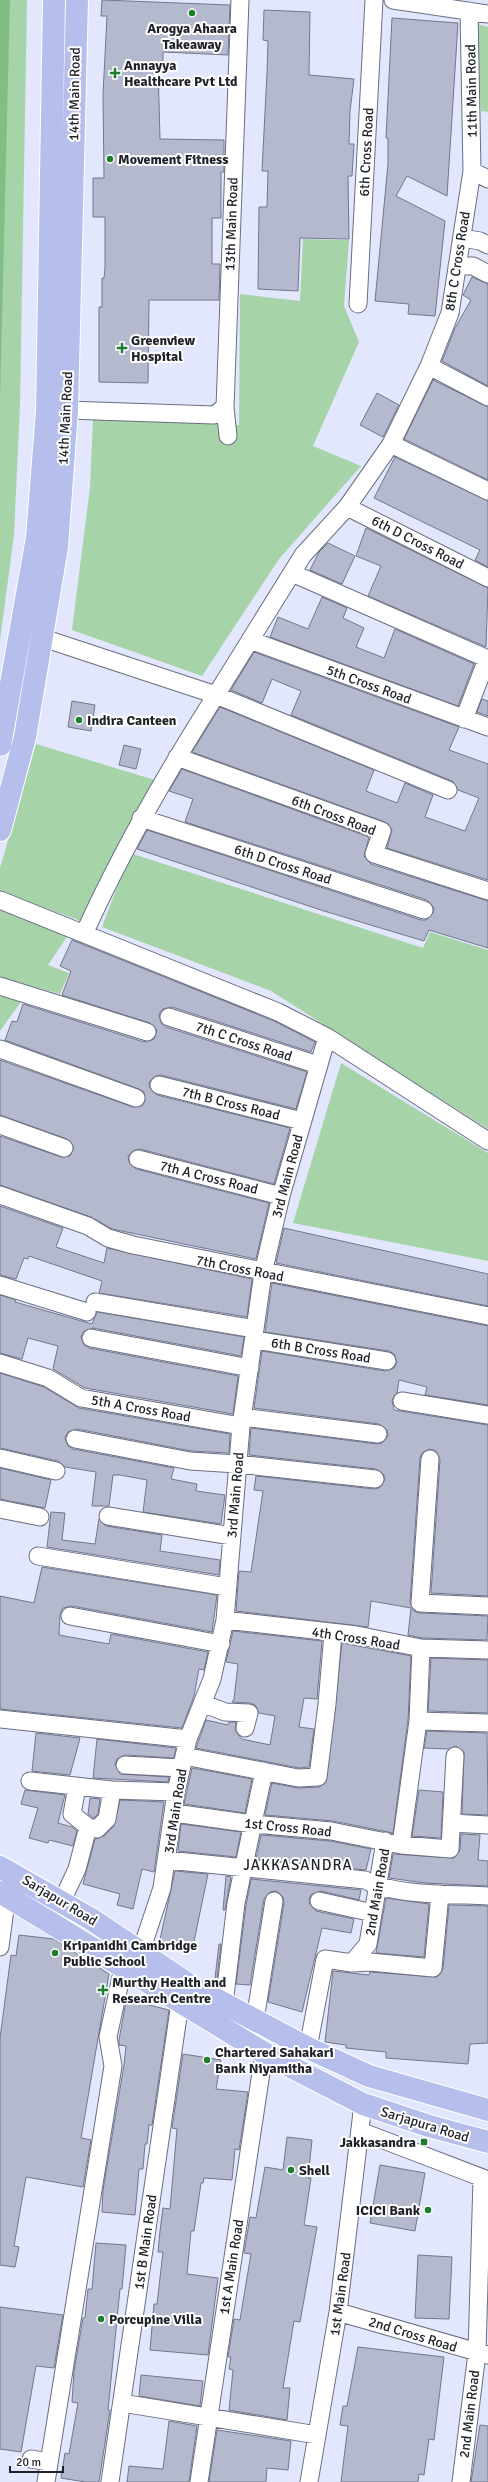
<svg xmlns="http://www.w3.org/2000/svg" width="488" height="2482" font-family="Signika,sans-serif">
	<rect width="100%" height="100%" fill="#e2e7fd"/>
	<path fill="#a6d4a8" d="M0,0H27L20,405L14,535L0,640Z
		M477,24L488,27V112L481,111Z
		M303,239L349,240L344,306L359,342L313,446L361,466L279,559L202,676L72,630L90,487L93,419L239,425L240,294L300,301Z
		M36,744L158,781L81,921L0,892V868Z
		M130,853L423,948L430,932L488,950V1129L271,991L102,927Z
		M0,904L68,935L48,965L69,973L60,994L0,977Z
		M0,991L23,999L0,1031Z
		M341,1063L488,1153V1261L293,1223Z"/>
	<path fill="#82bd85" d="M0,0H10L0,400Z"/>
	<path fill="#b4b9ce" stroke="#73778b" d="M102,0L230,5L228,55L163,52V65H158L160,139L224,140V172H221V218H212V264H220L219,300H149L148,383L99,382V307H102V278H104L105,268V217H93V178H104L103,94L107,16H101Z
		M264,10L310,12L309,75L354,79L350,111L349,144H354L352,176H348L349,239L300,238L298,291L258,289L259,207H267L268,171H262L267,73L268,41L263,40Z
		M392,18L458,23L447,196L407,176L396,196L445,221L435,316L408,314L409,304L375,301L388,164V138H386Z
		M472,277L488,284V386L442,361L455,328L471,300L463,295Z
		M433,380L488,407V480L404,439Z
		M377,393L399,405L383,437L360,425Z
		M395,457L488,501V567L475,560L480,550L374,498Z
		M366,528L488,588L486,647L368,596L381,566L356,556Z
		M328,543L355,556L342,584L310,570L319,552Z
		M322,597L347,608L343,618L364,628L356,647L384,658L395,629L474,664L458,706L270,637L278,617L308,629Z
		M254,652L459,727L449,750L488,764V880L387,848L392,830L385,822L192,752L220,707L374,770L366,791L397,803L405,783L433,795L425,817L465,831L479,798L458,790L452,781L291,715L301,691L272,679L262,703L231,690Z
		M482,699L488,701V716L477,712Z
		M72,701L95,705L91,731L68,727Z
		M124,745L141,749L136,769L119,765Z
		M182,769L369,837L364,856L371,864L488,901V948L429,930L424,941L324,911L137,849L147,830L421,920H426L433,913L434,908L427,900L185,822L193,799L169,791Z
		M72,940L274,1021L315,1042L311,1052L172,1007L163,1009L159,1014L161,1023L166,1027L307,1072L296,1109L161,1075L156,1076L149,1082L150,1088L157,1095L290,1128L274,1184L140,1149L135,1150L128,1156L129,1162L136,1169L269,1203L256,1259L112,1229L91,1217L0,1185V1136L61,1157L70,1156L74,1147L67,1139L0,1115V1060L133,1107L142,1106L145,1101L144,1092L139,1089L5,1040L12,1021L17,1022L23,1004L144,1042L154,1039L157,1030L150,1023L62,995L71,971L60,966Z
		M0,1206L63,1228L56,1247L104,1263L107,1248L252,1279L247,1317L99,1293L102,1281L29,1256L28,1259L24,1258L16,1279L0,1275Z
		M284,1228L488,1274V1306L276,1263Z
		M272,1283L488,1326V1405L425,1395L427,1387L399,1380L397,1393L392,1400L394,1410L488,1425V1596L431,1593L440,1460L436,1451L430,1449L422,1453L420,1458L410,1602L414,1611L420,1613L488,1616L487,1640L422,1638L408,1635L411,1608L371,1601L368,1627L236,1611L239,1571L251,1572L263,1491L254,1490L256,1476L374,1489L379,1488L385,1480L384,1475L376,1469L249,1455L251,1428L377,1444L382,1443L388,1436L387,1430L379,1424L254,1408L262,1351L385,1371L394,1368L397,1362L394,1354L389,1351L265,1332Z
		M0,1295L16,1300L15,1302L92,1324L97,1312L244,1337L241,1356L93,1328L84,1331L81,1337L84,1345L89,1348L238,1376L233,1414L85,1388L53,1369L58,1346L28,1338L22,1359L0,1353Z
		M0,1373L44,1387L79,1408L230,1434L229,1453L191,1451L77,1429L68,1432L65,1438L68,1446L73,1449L174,1468L171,1479L197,1484L196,1491L225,1495L221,1524L143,1512L147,1480L120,1475H113L109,1506H92L96,1472L65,1467L58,1461L0,1448Z
		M0,1468L51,1480L45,1508L0,1499Z
		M51,1512L65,1513L62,1540L95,1544L99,1519L106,1526L162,1535L160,1551L220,1560L219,1575L47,1547Z
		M42,1567L217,1595L212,1632L72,1606L63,1608L60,1614L59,1635L109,1644L111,1634L208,1652L204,1670L199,1669L194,1696L182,1728L0,1709V1596L34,1603Z
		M233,1631L322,1641L317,1699L304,1698L299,1727L314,1729L309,1767L299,1768L196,1748L206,1720L228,1725L229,1722H236L235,1731L242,1739L270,1745L275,1716L259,1713L255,1705L250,1703L232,1702L234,1699L238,1664L226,1662Z
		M342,1643L411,1656L408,1720L393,1833L333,1821L265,1815L272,1783L298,1788L319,1787L326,1782Z
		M431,1658L488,1660V1713L428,1711Z
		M427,1731L487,1733L488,1815L462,1814L464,1752L456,1746L449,1749L424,1748Z
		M36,1733L80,1738L70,1775L32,1771Z
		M97,1739L176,1748L174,1758L125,1755L117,1759L115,1764L120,1774L169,1777L168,1782L93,1778Z
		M192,1768L252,1779L245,1813L184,1804Z
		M25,1790L65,1795L58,1823L72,1827L77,1831L73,1846L49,1840L48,1843L29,1838L38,1808L21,1804Z
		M419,1790L443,1792L441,1838L412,1836Z
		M90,1798L100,1799L98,1814L94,1818L88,1814Z
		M120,1800L164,1802L154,1872L142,1869L133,1909L117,1905L120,1894L83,1884L95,1839L104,1836L114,1826Z
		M181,1824L241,1832L236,1857L178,1851Z
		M461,1834L480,1835L478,1860L488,1861V1886L425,1883L389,1878L393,1854L454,1858L460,1850Z
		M261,1835L330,1841L371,1849L366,1870L256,1859Z
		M175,1871L208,1874L192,1951L159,1944Z
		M226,1876L231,1877L225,1910H223Z
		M251,1879L361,1890L359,1900L321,1891L312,1894L309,1898L310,1904L316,1911L354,1919L351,1933L322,1928L302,2012L268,2002L284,1903L283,1897L276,1891L270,1892L264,1899L250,1985L236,1984L246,1905Z
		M386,1898L429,1904L424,1957L376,1953Z
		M449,1905L488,1906V2043L470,2044L468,2064L386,2058V2052L346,2048V2045L325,2042L333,1971L369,1975L370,1972L437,1977L443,1969Z
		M19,1935L54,1939L109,1974L81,2138L91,2140L83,2187L26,2177L14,2246L19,2247L15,2267L0,2265V2038L11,1955L16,1956Z
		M219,1944H221L217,1978H215Z
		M127,1996L134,1997L133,2001L169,2010L152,2125H149L147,2144H145L143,2169H139L135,2215L102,2212L103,2190L124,2065L126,2046L119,2045V2040Z
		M183,2054L221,2060L216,2089L248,2092L239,2150L235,2149L232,2180L204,2178L203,2183H201L194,2231H191L187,2274L218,2278L208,2355L150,2350L154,2304H157L163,2252H158L160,2231L163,2208L170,2209L177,2129L172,2128Z
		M287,2137L312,2140L308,2178H311L304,2225L317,2227L300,2322L294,2321L283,2388H290L287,2420L229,2410L233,2370L229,2369L231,2357H228L234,2319L240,2320L251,2254L244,2253L250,2217L256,2218L265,2167L283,2170Z
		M380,2165L425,2173L415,2231L370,2223Z
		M96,2243L126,2245L122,2289H120L108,2410H110L99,2482H85L61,2478L65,2453L69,2454L78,2403L72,2402L74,2371L83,2318H85L88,2289H92Z
		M418,2255L452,2257L449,2319L415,2318Z
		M0,2307L63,2315L54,2368L36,2366L21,2452L0,2449Z
		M358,2347L444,2357L434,2440L429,2439L424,2475L419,2474L418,2482H341L348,2426L340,2425L343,2406H347Z
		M141,2375L203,2381L200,2406L139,2396Z
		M169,2421L197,2426L189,2482H127L129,2466L163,2469Z
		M480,2425L488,2426V2482H471Z
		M217,2430L291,2441L288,2470L267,2468L266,2482H209Z"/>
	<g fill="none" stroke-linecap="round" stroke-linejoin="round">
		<defs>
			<path id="minor" d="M393,0L488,14
				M472,171L488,179
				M462,238L480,241L488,245
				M457,266H473L488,274
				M358,304L374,0
				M429,366L488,397
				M225,407L228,436
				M67,410L214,415L225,407L240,0
				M391,444L488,491
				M347,507L488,578
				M292,573L488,659
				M43,638L216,695L303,555L347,507L391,444L429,366L450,313L472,171L469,11
				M250,640L488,727
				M464,719L487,659
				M177,757L382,831L374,854L488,891
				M141,818L424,910
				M0,900L278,1012L327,1037L488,1141
				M84,934C122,850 167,772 216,695L448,790
				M0,986L147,1032
				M169,1017L318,1065
				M0,1049L136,1098
				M159,1085L302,1121
				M0,1125L64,1148
				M138,1159L281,1196
				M0,1195L88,1226L108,1238L133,1245L488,1316
				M0,1285L87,1312
				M95,1302L255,1329
				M91,1338L250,1368
				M254,1340L387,1361
				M0,1363L48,1378L81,1398L241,1426
				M402,1401L488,1415
				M242,1417L378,1434
				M75,1439L190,1461L237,1464L375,1479
				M0,1458L56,1471
				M430,1459L420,1603L488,1606
				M0,1509L40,1517
				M108,1516L232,1536
				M38,1556L227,1587
				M70,1616L221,1644
				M225,1620L357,1635L421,1648L488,1650
				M202,1703L225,1712L249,1713L245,1728
				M0,1719L188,1739
				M418,1721L488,1723
				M184,1756L298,1778L318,1777L327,1704L333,1634
				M125,1765L181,1768
				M30,1781L112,1790
				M77,1787L72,1814L88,1827
				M174,1813L253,1824L331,1831L401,1845L450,1849L455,1756
				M451,1823L488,1825
				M401,1845L418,1721L421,1648
				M167,1860L365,1880C394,1896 453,1894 488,1896
				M62,1901L77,1869L88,1827L97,1829L107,1819L112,1790L176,1792
				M319,1901L373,1913
				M0,1947L7,1894
				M141,1951L162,1888L176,1792L188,1739L212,1679L225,1620L241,1426L263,1273L281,1196L327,1037
				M352,1963L370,1962L433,1968L440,1894
				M224,2004L236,1903L264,1771
				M255,2020L274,1901
				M308,2048L325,1959L352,1963L368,1944L385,1841
				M360,2131L488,2180
				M338,2312L488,2355
				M122,2403L317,2435
				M31,2459L49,2462
				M46,2482L113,2066L108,2037L123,1968
				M110,2482L180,2003
				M199,2482L264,2053
				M309,2482L338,2312L363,2104
				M461,2482L477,2353L482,2179"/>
			<path id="major" d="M0,745L37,538L47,411L54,0
				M0,830L25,737L57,547L67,410L77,0
				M0,1867L91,1919L191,1986L308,2048L369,2076L488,2110
				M0,1892L264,2053L363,2104L429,2126L488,2142"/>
		</defs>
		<use href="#minor" stroke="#6a6e81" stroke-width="19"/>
		<use href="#major" stroke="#fff" stroke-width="24"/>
		<use href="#minor" stroke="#fff" stroke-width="17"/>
		<use href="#major" stroke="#b6bfec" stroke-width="22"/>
	</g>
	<g fill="#1e7d2e" stroke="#fff" stroke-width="1.5">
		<circle cx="192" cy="13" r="4"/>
		<path d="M113 67h4v4h4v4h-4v4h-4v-4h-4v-4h4z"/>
		<circle cx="110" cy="159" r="4"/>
		<path d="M120 342h4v4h4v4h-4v4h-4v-4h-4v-4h4z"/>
		<circle cx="79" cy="720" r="4"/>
		<circle cx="55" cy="1953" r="4"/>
		<path d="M101 1984h4v4h4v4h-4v4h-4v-4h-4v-4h4z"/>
		<circle cx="207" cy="2060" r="4"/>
		<rect x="420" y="2138" width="8" height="8" rx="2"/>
		<circle cx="291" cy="2170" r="4"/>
		<circle cx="428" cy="2210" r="4"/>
		<circle cx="101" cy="2319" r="4"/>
	</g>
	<g text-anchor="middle" stroke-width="4" stroke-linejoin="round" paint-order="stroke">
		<g font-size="14" font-weight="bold" fill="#1f2129" stroke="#fff" text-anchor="start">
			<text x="192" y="33" text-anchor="middle">Arogya Ahaara<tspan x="192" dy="16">Takeaway</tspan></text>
			<text x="124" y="70">Annayya<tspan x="124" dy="16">Healthcare Pvt Ltd</tspan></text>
			<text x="118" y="164">Movement Fitness</text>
			<text x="131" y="345">Greenview<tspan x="131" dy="16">Hospital</tspan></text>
			<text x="87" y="725">Indira Canteen</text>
			<text x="63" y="1950">Kripanidhi Cambridge<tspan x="63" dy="16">Public School</tspan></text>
			<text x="112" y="1987">Murthy Health and<tspan x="112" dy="16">Research Centre</tspan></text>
			<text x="215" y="2057">Chartered Sahakari<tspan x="215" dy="16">Bank Niyamitha</tspan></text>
			<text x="416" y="2147" text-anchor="end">Jakkasandra</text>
			<text x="299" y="2175">Shell</text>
			<text x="420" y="2215" text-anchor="end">ICICI Bank</text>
			<text x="109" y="2324">Porcupine Villa</text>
		</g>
		<g font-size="14" fill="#1f2129" stroke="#fff">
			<text transform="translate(471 91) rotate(-91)" y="5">11th Main Road</text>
			<text transform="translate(74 94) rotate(-89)" y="5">14th Main Road</text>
			<text transform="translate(366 152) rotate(-87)" y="5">6th Cross Road</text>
			<text transform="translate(231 224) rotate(-88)" y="5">13th Main Road</text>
			<text transform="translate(457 261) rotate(-81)" y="5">8th C Cross Road</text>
			<text transform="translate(65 418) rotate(-87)" y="5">14th Main Road</text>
			<text transform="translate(418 542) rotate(27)" y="5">6th D Cross Road</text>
			<text transform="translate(369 684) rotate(20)" y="5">5th Cross Road</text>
			<text transform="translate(334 815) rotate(21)" y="5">6th Cross Road</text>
			<text transform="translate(283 864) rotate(18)" y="5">6th D Cross Road</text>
			<text transform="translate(244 1041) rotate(18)" y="5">7th C Cross Road</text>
			<text transform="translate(231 1103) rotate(14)" y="5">7th B Cross Road</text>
			<text transform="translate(287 1176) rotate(-75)" y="5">3rd Main Road</text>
			<text transform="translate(209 1177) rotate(14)" y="5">7th A Cross Road</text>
			<text transform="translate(240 1268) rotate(11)" y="5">7th Cross Road</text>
			<text transform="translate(321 1350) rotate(9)" y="5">6th B Cross Road</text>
			<text transform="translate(141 1408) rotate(10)" y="5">5th A Cross Road</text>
			<text transform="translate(235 1495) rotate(-85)" y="5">3rd Main Road</text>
			<text transform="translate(356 1638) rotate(9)" y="5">4th Cross Road</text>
			<text transform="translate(175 1811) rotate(-81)" y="5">3rd Main Road</text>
			<text transform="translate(288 1827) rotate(6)" y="5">1st Cross Road</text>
			<text transform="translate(377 1892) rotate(-80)" y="5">2nd Main Road</text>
			<text transform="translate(60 1900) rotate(31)" y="5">Sarjapur Road</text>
			<text transform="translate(425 2124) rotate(17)" y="5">Sarjapura Road</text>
			<text transform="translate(145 2242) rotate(-82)" y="5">1st B Main Road</text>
			<text transform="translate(231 2267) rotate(-81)" y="5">1st A Main Road</text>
			<text transform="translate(340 2294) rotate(-82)" y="5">1st Main Road</text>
			<text transform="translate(413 2334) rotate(17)" y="5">2nd Cross Road</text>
			<text transform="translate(469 2414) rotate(-83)" y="5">2nd Main Road</text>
		</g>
		<g font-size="15" letter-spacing="1" fill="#1f2129" stroke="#fff">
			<text x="298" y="1870">JAKKASANDRA</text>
		</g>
	</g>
	<path d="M10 2466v6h53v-6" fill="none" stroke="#1f2129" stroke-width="2"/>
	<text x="16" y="2466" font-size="12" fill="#1f2129" stroke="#ffffff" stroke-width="3" paint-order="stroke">20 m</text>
</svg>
